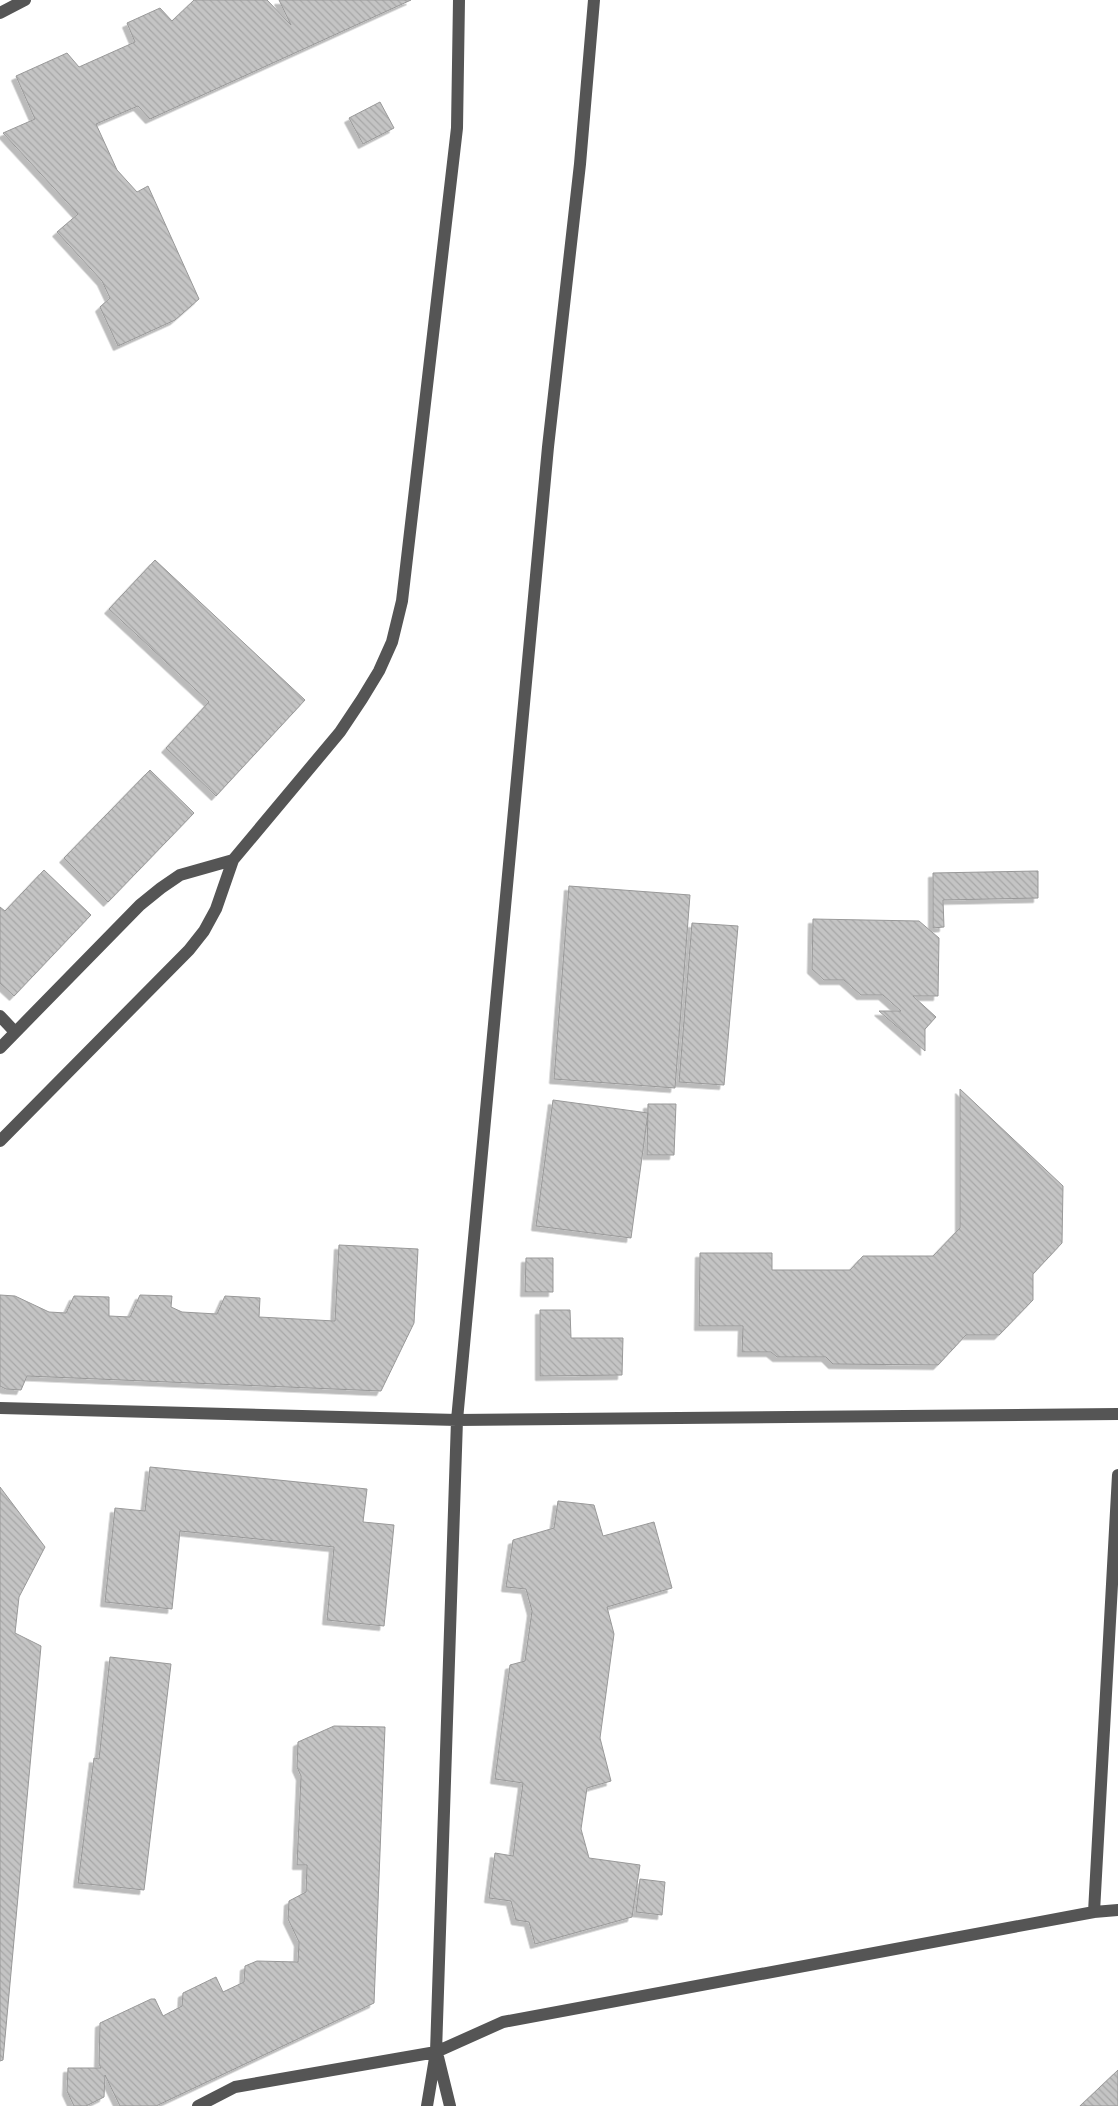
<svg xmlns="http://www.w3.org/2000/svg" width="1118" height="2106" font-family="'Alegreya Sans',sans-serif">
	<defs>
		<pattern id="building-back-hatch" width="6" height="6" patternUnits="userSpaceOnUse" patternTransform="scale(1.25)"><rect width="6" height="6" fill="#c4c4c4"/><path d="M-1 5l2 2M0 0l6 6M5-1l2 2" fill="none" stroke="#a7a7a7"/></pattern>
		<filter id="shadow"><feDropShadow dx="-4.5" dy="4.5" stdDeviation="0" flood-color="#0004"/></filter>
	</defs>
	<rect width="100%" height="100%" fill="#fff"/>
	<path fill="url(#building-back-hatch)" stroke="#999" filter="url(#shadow)" d="M194,0H267L291,25L279,0H411L150,119L138,106L96,124L117,170L137,192L148,186L199,299L175,320L118,346L100,307L110,298L102,281L57,232L78,214L3,133L35,119L16,76L67,53L79,67L135,42L127,23L160,8L172,21Z
		M380,102L394,128L363,144L349,118Z
		M155,560L305,700L216,796L166,748L209,702L109,609Z
		M150,770L194,813L108,902L64,858Z
		M44,870L91,915L14,996L0,983V907L5,911Z
		M1038,871V898L943,900L944,927L933,928V873Z
		M569,886L690,895L675,1088L554,1079Z
		M813,919L919,921L939,938L938,996H913L936,1017L925,1029V1051L879,1011H901L883,995H861L844,980H824L812,969Z
		M692,923L738,926L724,1085L679,1082Z
		M960,1089L1063,1186L1062,1243L1033,1274V1300L999,1335H966L938,1365L833,1364L826,1357H777L771,1352H742L743,1326H699L700,1253H772V1270H850L863,1256H933L960,1228Z
		M553,1100L648,1113L631,1238L536,1226Z
		M648,1104H676L674,1155H647Z
		M339,1245L418,1249L414,1323L381,1391L27,1376L21,1390L6,1389L0,1386V1295L15,1296L49,1312L66,1313L74,1296L109,1297V1316L130,1317L140,1295L172,1296L171,1307L182,1312L217,1314L225,1296L260,1298L259,1317L335,1321Z
		M526,1258H553V1292H525Z
		M540,1310H570L571,1338H623L622,1375L540,1376Z
		M150,1467L367,1489L363,1522L394,1525L384,1626L327,1620L334,1547L180,1531L172,1609L105,1602L115,1508L145,1511Z
		M0,1487L45,1547L19,1597L15,1633L41,1646L3,2060L0,2061Z
		M558,1501L594,1505L603,1536L654,1522L672,1588L607,1607L614,1634L600,1738L611,1781L587,1788L581,1829L589,1858L640,1865L632,1917L535,1944L529,1922L516,1920L511,1901L489,1898L495,1853L513,1856L523,1783L495,1779L510,1665L525,1661L532,1611L526,1589L506,1587L513,1540L554,1528Z
		M110,1657L171,1664L144,1890L78,1883L94,1758L99,1759Z
		M334,1726L385,1727L374,2003L156,2106H120L105,2075L104,2097L86,2106H74L67,2091L68,2068H101L99,2064L100,2023L151,1999H155L163,2016L182,2006L183,1993L216,1977L223,1992L244,1982L245,1966L257,1961L298,1962L299,1942L288,1919L289,1901L306,1892L307,1865H297L301,1776L297,1767L298,1742Z
		M640,1879L665,1882L662,1915L636,1912Z
		M1118,2070V2106H1080Z"/>
	<g fill="none" stroke-linecap="round" stroke-linejoin="round">
		<path stroke="#555" stroke-width="12" d="M0,13L25,0
			M0,1016L15,1032
			M0,1048L140,905L161,888L180,875L233,860
			M0,1141L189,950L204,931L216,909L233,860L340,732L362,699L379,671L392,642L402,601L457,128L459,0
			M0,1408L457,1420L1118,1414
			M1094,1912L1118,1475
			M438,2057L450,2106
			M198,2106L235,2087L436,2052L503,2022L1094,1912L1118,1910
			M427,2106L436,2052L457,1420L548,447L580,164L594,0"/>
	</g>
</svg>
